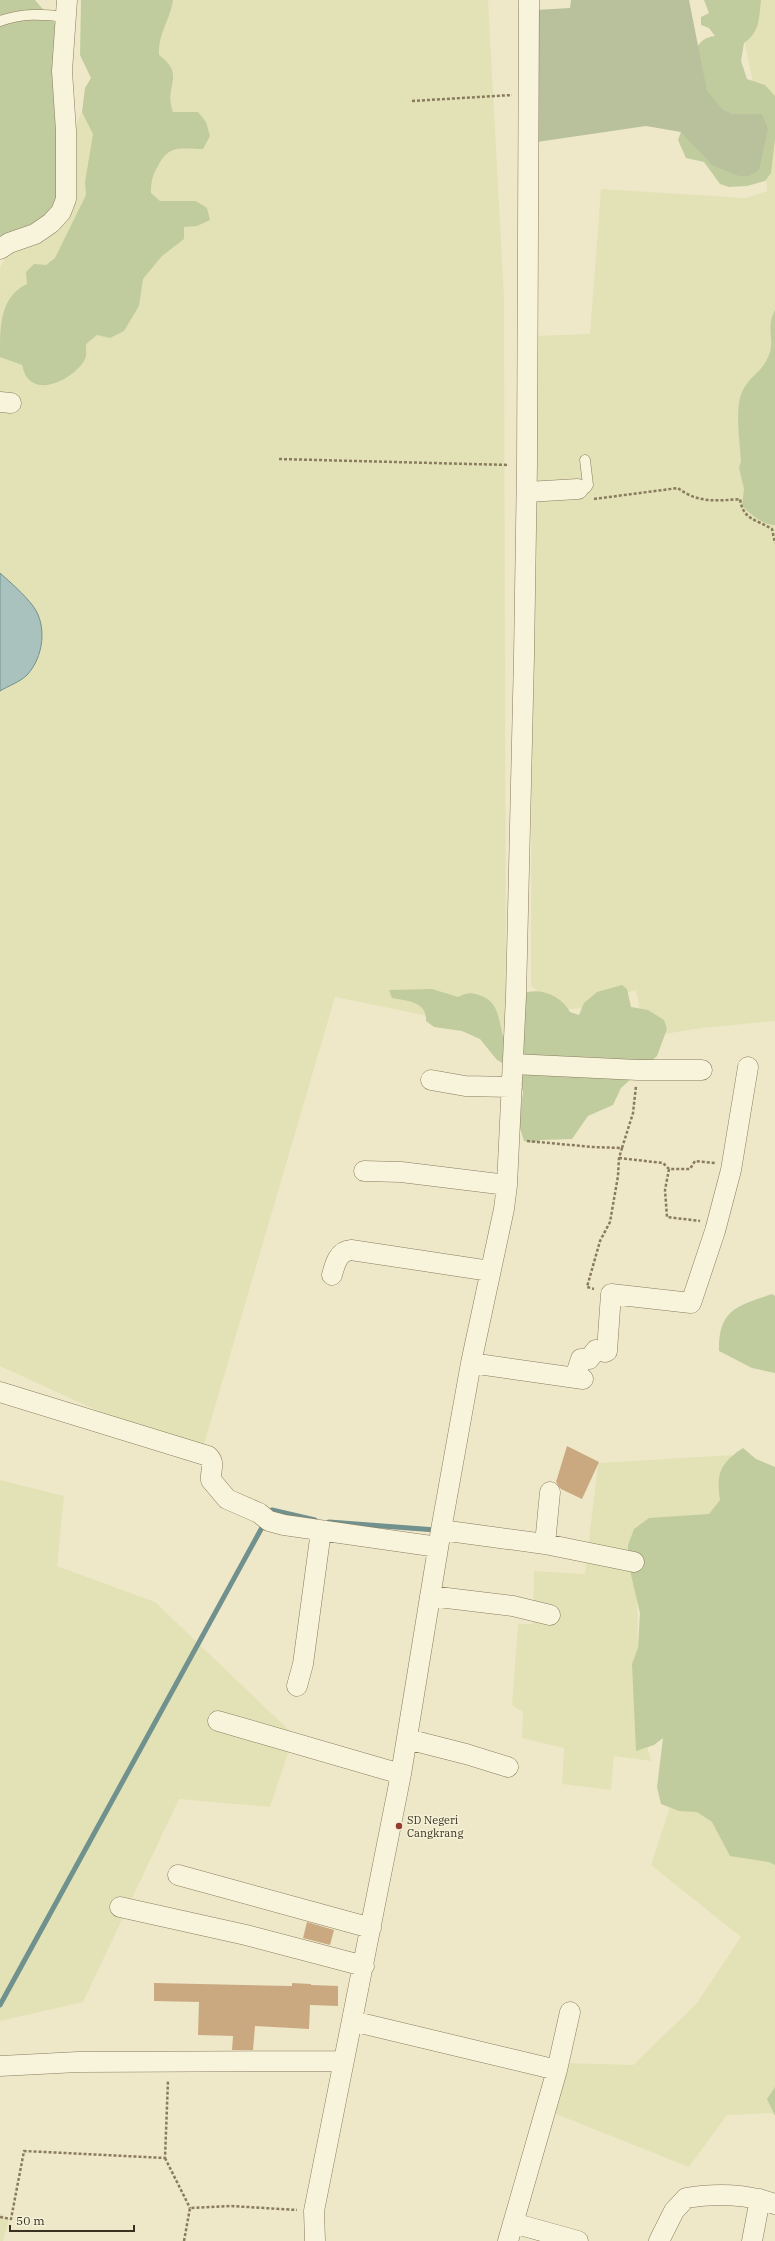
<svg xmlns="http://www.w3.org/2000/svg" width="775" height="2241" font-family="'IBM Plex Serif',serif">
	<rect width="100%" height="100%" fill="#eee8c9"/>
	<path fill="#e3e2b6" d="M141,0H488L504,296L506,1032L335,997L200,1458L0,1366V268Z
		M736,0H775V363L754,405L739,468L775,508V1021L702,1028L645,1037L636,990L583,1008L559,1010L531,986L532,336L590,334L601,189L745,198L767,191L761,122Z
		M733,1455L722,1520L637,1572L638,1648L646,1742L651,1761L614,1756L611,1790L562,1784L564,1748L522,1738L523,1712L512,1705L518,1624H533L534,1571L585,1574L598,1463Z
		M0,1480L64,1496L57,1566L155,1602L294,1735L270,1807L179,1799L83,2002L0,2021Z
		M674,1794L775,1856V2113L727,2115L689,2167L551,2112L564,2063L633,2065L697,2003L741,1937L651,1865Z
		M0,2213L9,2219L3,2241H0Z"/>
	<path fill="#c0cc9d" d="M0,0H35L60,29L57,205L49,217L0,240Z
		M81,0H173C170,21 158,33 159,55C187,76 163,85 173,112H198L206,122L210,136L203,149C181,149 169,144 158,166C152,176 151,182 151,193L160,201H196L207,208L210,220L197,226L184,227V239L162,256L143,279L139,306L124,331L110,338L97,335L86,344C86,348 87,355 85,359C77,376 40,398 26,376C24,373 23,368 22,365L0,357C0,325 0,297 27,284L26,272L34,264L46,265L55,258L86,195L85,182L93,134L82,112L85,88L91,78L80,55Z
		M704,0H761C759,18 760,32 744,43L741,61L747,79L765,85L775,96V139L771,173L765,181L747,186L729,187L720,184L704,162L686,158L678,140L681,132L742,129L692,92C694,72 688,38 715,36L709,28L701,25V17L709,13Z
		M775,310V525C762,525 751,514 742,506L744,489L739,468L741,461C740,443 734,406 743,390C751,374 763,373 770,352C774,338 766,327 775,310Z
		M622,985L627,989L631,1007L648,1010L664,1020L667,1029L657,1056L621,1088L613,1105L588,1116L572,1139L541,1140L533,1143L524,1141L519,1125L523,1092L513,1069L497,1060L480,1039L462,1031L434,1027L426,1021C427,1001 407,1001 392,998L389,990L432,989L458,997C465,993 471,992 479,995C499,1001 498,1018 503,1036L511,1040L519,995C537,986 560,994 570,1012L579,1015L584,1003L597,992Z
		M772,1294L775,1296V1373L752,1368L719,1351C718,1309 738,1306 772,1294Z
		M743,1448L756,1459L775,1467V1865L769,1862L730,1856L712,1822L697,1812L679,1811L661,1804L657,1787L663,1738L654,1745L636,1751L632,1664L638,1648L640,1613L628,1562V1545L634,1529L649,1518L709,1514L720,1500C716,1474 720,1463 743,1448Z
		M775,2087V2116L767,2099Z"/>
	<path fill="#b8c19b" d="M571,0H689L707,91L723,110L732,114H762L768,129L759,170L749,176H739L712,165L681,132L646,126L530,143L536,10L570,8Z"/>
	<path fill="#aac2be" stroke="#70918d" d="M0,573C11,583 24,594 33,606C48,626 43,658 27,675C20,682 8,686 0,691Z"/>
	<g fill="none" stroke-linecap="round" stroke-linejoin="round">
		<path stroke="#70918d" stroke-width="5" d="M269,1515L272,1510L315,1520
			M329,1522L436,1530
			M0,2005L265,1522"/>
	</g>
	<path fill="#cba980" d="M567,1446L599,1462L582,1499L561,1489L556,1482Z
		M307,1922L334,1930L330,1945L303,1938Z
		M154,1983L292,1986V1983L311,1984V1985L338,1986V2006L310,2005L309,2029L255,2026L253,2050H232L233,2036L198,2035L199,2002L154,2001Z"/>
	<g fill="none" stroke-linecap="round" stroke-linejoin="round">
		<defs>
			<path id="lane" d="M0,21C23,13 41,14 65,17
				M578,489L586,488L588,485L585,460"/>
			<path id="street" d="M0,249L9,243L35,234L51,223L61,212L66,199V131L62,71L67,0
				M0,402L11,403
				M527,492L578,489
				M513,1064L638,1070H702
				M431,1080L465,1086L512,1087
				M364,1171L401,1172L507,1185
				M332,1275C335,1264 338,1251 351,1250L490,1271
				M471,1363L583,1379
				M575,1377L581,1359H589L596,1350L605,1352L607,1351L611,1294L691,1303L715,1231L731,1170L748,1067
				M0,1392L208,1456C216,1463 210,1470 211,1480L227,1499L259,1513L269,1521L284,1525L438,1547
				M441,1530L545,1544L634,1562
				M545,1544L550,1492
				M430,1596L513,1606L550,1615
				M297,1686L303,1664L321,1531
				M218,1721L401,1774
				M407,1739L466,1754L508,1767
				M178,1875L371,1928
				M120,1907L246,1935L364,1966
				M352,2021L557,2070L508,2241
				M0,2066L78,2062L344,2061
				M557,2070L570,2012
				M513,2223L578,2241
				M315,2241L314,2211L401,1774L441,1530L471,1363L504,1209L507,1185L516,996L524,656L527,465L529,0
				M659,2241L674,2211L686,2198C715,2193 747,2194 775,2204
				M752,2241L760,2199"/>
		</defs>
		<use href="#lane" stroke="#8a7b5e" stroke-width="11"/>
		<use href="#street" stroke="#8a7b5e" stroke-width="21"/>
		<path stroke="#8a7b5e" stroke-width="2.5" stroke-dasharray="3 2" stroke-linecap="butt" d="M412,101L512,95
			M279,459L509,465
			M594,499L678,488C697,503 717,501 740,499C743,520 756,519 772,529L775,543
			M527,1141L593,1147L622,1148L619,1158L618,1176L610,1222L600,1241L587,1287L594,1289
			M622,1148L633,1113L636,1086
			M619,1158L663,1163L669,1169H690L695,1161L715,1163
			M669,1169L665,1190L667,1217L700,1221
			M165,2158L190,2208
			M0,2217L11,2219L24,2151L165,2158L168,2080
			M184,2241L190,2208L231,2206L297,2210"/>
		<use href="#lane" stroke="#f8f4dc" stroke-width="10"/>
		<use href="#street" stroke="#f8f4dc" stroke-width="20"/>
	</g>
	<circle fill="#973d2f" stroke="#f5f1d8" stroke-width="1.5" cx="399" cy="1826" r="4"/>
	<g text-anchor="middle" stroke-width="3" stroke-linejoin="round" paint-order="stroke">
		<g font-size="11" fill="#3b3121" stroke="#f5f1d8" text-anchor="start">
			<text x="407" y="1824">SD Negeri<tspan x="407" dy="13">Cangkrang</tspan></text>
		</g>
	</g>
	<path d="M10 2225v6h124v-6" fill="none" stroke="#3b3121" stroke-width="2"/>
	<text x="16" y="2225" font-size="12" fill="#3b3121" stroke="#f5f1d8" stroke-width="3" paint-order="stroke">50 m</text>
</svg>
